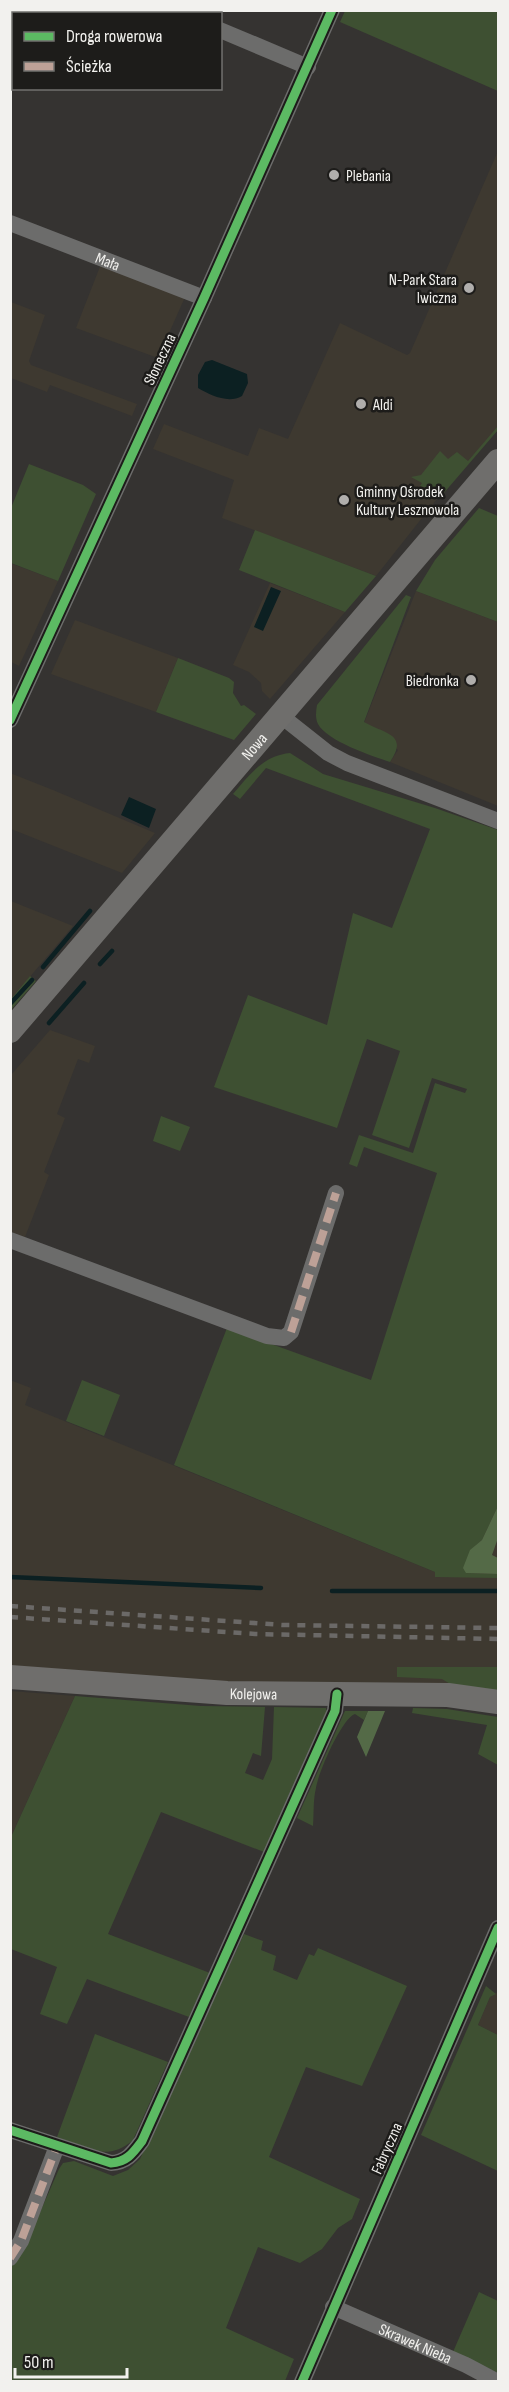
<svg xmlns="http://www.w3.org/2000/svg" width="509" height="2392" font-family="'Sofia Sans Condensed',sans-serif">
	<rect width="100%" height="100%" fill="#353331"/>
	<path fill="#3e3930" d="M498,151V430L441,494L376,576L222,518L234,480L153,449L164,424L248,456L259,428L288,439L340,323L407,355L410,353Z
		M101,264L185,297L158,358L76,328Z
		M11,302L45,315L29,361L31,365L137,404L132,416L50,385L47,392L11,378Z
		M10,563L58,581L19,666L11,662Z
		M270,583L345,612L270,699L262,691L261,683L249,672L233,665Z
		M416,591L498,622V806L390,762L398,750L364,723Z
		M75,620L178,658L156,712L51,674Z
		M10,773L53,790L155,833L122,873L11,829Z
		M11,901L73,926L11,999Z
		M50,1030L95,1046L89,1063L78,1059L57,1114L65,1118L44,1172L49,1175L25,1237L11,1232V1075Z
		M10,1380L31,1388L25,1405L435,1572V1577L498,1478V1694L261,1686L11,1668Z
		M11,1691L75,1696L11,1837Z
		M498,1992V2035L478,2025L490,1997Z"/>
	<path fill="#3e5032" d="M345,11H498V91L340,22Z
		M498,426V430L443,494L420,486L422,483L411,477L421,475L440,451L448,459L457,452L468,461Z
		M29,464L83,485L96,494L58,581L11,563V508Z
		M479,508L498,516V622L416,591L435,560Z
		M255,530L376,576L345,612L239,570Z
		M406,595L411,597L364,722C385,734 409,734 390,762C372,756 327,741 318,724C315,718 316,711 317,705Z
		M178,658L229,678L234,682L233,693L241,706L244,705L256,714L234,740L156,712Z
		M290,753L323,774L435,808L498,830V1506L482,1540L474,1547L466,1573L498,1574V1578L435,1577V1572L174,1465L227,1328L371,1380L437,1173L364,1147L357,1167L349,1164L359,1135L413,1153L435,1083L465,1093L467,1089L432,1078L409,1148L372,1135L400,1051L367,1039L337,1128L214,1087L248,995L327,1025L353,913L392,928L430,829L266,768L240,799L233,794C250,774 263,756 290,753Z
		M30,976L36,981L11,1010V999Z
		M161,1116L190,1127L180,1151L153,1141Z
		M82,1380L120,1395L104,1436L66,1421Z
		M397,1667H498V1694L455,1687L442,1679L397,1677Z
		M75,1696L201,1706L265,1707L261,1756L253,1753L245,1773L263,1780L272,1759L274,1707L326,1708L327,1714L264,1852L161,1812L108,1934L210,1973L189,2017L87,1979L67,2024L40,2014L57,1967L11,1949V1837Z
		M413,1708L447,1709L498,1717V1765L478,1754L487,1725L412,1713Z
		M345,1711H368L364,1720L355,1714C342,1718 318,1773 316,1788C313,1800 314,1813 313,1826L297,1818Z
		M244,1934L263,1941L261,1950L276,1956L273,1970L297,1980L309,1954L314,1956L318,1948L407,1986L362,2086L306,2067L269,2157L360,2199L352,2219L338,2228L322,2249L300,2263L258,2247L226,2328L294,2359L285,2381H11L10,2267L23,2251L59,2169L63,2163L74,2161L113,2176L128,2170L140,2159Z
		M486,1986L496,1994L490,1997L478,2025L498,2035V2171L421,2135Z
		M95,2034L168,2062L133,2140C107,2163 85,2147 57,2137Z
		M479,2292L498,2301V2373L453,2352Z"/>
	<path fill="#546a47" d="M498,1506V1538L492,1555L498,1558V1574L466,1573L463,1568L470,1550L482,1540Z
		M368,1711H385L366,1757L357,1737Z"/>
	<path fill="#0c2022" d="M212,360L247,374L248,383L242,396C228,404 210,395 198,388V375L205,362Z
		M271,587L281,591L263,631L254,627Z
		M129,797L156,809L149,828L121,815Z"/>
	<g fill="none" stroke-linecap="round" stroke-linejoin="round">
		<path stroke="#0c2022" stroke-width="4.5" d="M100,964L112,951
			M43,967L90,911
			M10,1004L32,980
			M49,1023L84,983
			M10,1577L261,1588
			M332,1591H498"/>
		<g stroke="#6c6c6b" stroke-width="16">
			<path d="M173,10L180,14"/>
			<path d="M220,30L308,67"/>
			<path id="s1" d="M10,223L204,298"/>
			<path d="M280,715L328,753L347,763L498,821"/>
			<path d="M10,720L204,298L332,10"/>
			<path d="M10,1240L267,1336L284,1338L291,1332L336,1193"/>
			<path d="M10,2130L111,2163C127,2162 133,2153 142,2141L335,1711L337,1694"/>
			<path d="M10,2258L21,2241L57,2146"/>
			<path id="s2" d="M333,2307L466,2365L498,2382"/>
			<path d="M302,2382L498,1928"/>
		</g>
		<g stroke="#6f6e6c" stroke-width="24">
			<path id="s3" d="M10,1031L498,461"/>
			<path id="s4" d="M10,1677L227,1693L448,1695L498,1702"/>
		</g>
		<path stroke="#6b6967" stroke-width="4.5" stroke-dasharray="8 8" stroke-linecap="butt" d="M10,1606L283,1625L498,1628
			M10,1617L255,1634L498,1639"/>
		<path stroke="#bda197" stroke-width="8" stroke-dasharray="15 8" stroke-linecap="butt" d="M291,1332L336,1193
			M10,2258L21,2241L57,2146"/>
		<defs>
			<path id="cycleway" d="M10,720L204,298L332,10
				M10,2130L111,2163C127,2162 133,2153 142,2141L335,1711L337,1694
				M302,2382L498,1928"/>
		</defs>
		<use href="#cycleway" stroke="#1d1c1a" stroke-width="13"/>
		<use href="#cycleway" stroke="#5cba63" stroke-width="9"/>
	</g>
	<g fill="#b0aeac" stroke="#1d1c1a" stroke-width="2">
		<circle cx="334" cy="175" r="6"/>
		<circle cx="469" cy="288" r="6"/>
		<circle cx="361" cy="404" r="6"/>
		<circle cx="344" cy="500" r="6"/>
		<circle cx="471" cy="680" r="6"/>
	</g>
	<g text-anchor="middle" stroke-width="5" stroke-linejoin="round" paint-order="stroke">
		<g font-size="16" fill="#f2f1ee" stroke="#1d1c1a" text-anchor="start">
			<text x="346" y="181">Plebania</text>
			<text x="457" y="285" text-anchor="end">N-Park Stara<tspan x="457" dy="18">Iwiczna</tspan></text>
			<text x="373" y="410">Aldi</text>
			<text x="356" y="497">Gminny Ośrodek<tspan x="356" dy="18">Kultury Lesznowola</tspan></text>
			<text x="459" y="686" text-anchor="end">Biedronka</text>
		</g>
		<g font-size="16" fill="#f2f1ee" stroke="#1d1c1a">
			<text dy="6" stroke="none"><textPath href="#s1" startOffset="105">Mała</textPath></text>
			<text transform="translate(159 359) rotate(-65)" y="6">Słoneczna</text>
			<text dy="6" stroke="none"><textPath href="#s3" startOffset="375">Nowa</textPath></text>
			<text dy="6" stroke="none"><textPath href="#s4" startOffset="244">Kolejowa</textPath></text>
			<text transform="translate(386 2148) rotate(-66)" y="6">Fabryczna</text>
			<text dy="6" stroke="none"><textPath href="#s2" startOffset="90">Skrawek Nieba</textPath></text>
		</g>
	</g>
	<rect width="509" height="2392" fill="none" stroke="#f2f1ee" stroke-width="24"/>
	<rect x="12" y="12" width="210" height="78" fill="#1d1c1a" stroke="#72716f" stroke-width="1.5"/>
	<rect x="24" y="32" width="30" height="9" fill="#5cba63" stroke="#72716f" stroke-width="1.5"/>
	<text x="66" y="42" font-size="18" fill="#f2f1ee">Droga rowerowa</text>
	<rect x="24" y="62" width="30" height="9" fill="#bda197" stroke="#72716f" stroke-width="1.5"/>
	<text x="66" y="72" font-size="18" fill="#f2f1ee">Ścieżka</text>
	<path d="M15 2368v9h112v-9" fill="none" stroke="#f2f1ee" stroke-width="3"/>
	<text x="24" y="2368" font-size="18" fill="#f2f1ee" stroke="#1d1c1a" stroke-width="4.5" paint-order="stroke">50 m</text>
</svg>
